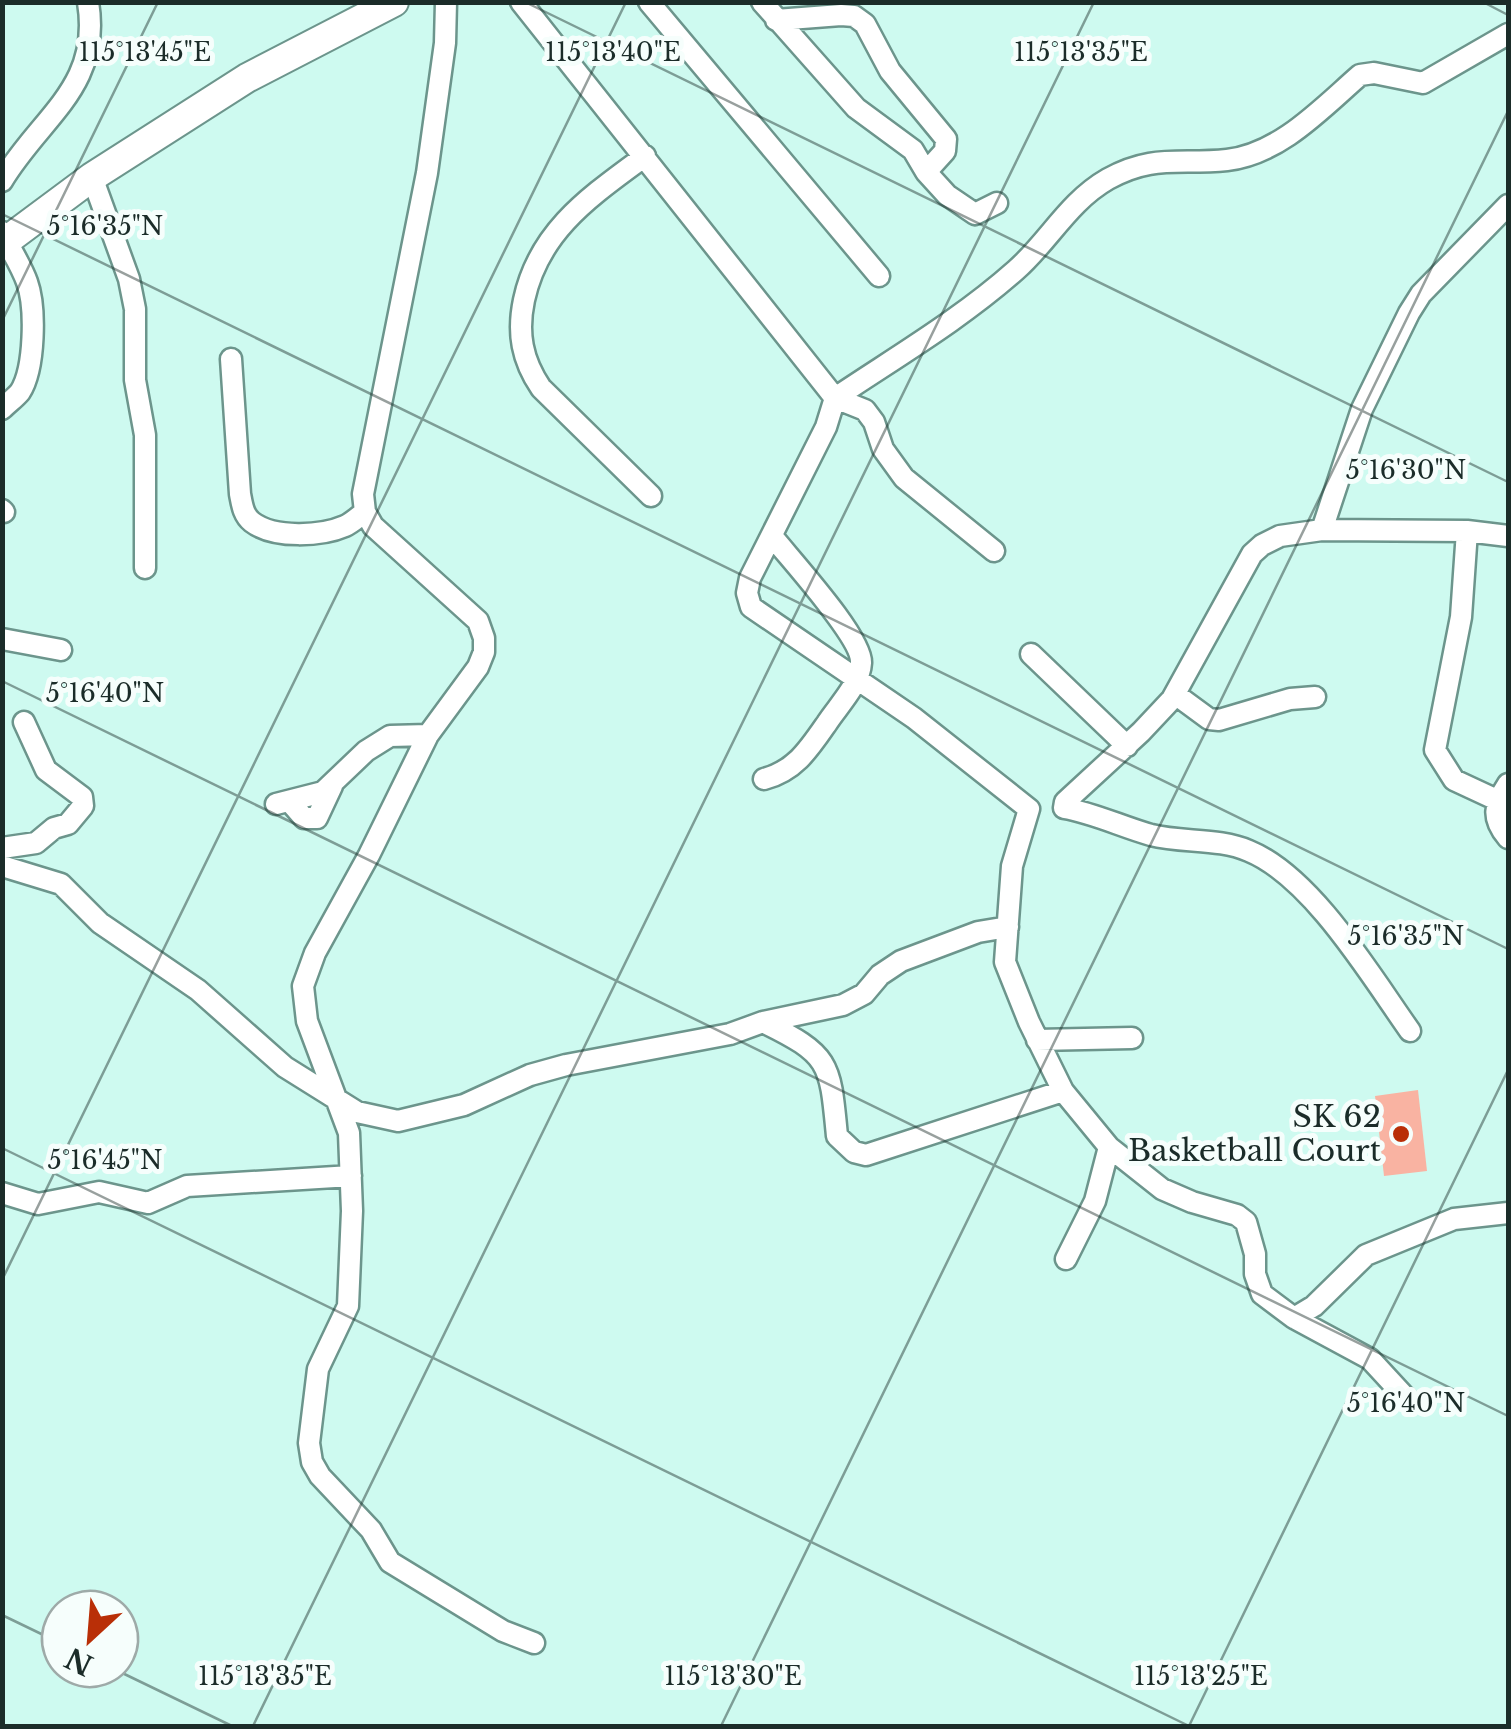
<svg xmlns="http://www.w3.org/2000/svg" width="1511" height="1729" font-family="'Libre Baskerville',serif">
	<rect width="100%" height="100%" fill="#cefaf0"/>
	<path fill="#f9b3a2" d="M1418,1090L1427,1171L1384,1176L1375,1096Z"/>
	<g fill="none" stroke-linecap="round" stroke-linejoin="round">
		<defs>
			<path id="street" d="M446,2L445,43L427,173L363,494L365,512L373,526L478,621L484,638V652L478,667L428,735L369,855L315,953L303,986L307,1021L349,1133L352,1211L348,1306L318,1369L309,1443L312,1462L320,1476L371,1530L390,1562L503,1631L534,1643
				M521,2L835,398L826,427L750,578L747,593L751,607L914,718L1029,809L1012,866L1005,962L1029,1022L1063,1091L1109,1147L1162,1189L1192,1202L1237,1215L1246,1222L1255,1254V1274L1262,1294L1294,1318L1314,1306L1366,1255L1454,1219L1508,1213
				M649,2L879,276
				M762,2L856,108L913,150L926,172L947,195L975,214L997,203
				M776,20L841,15L854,16L865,24L890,71L946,139L945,151L926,172
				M645,156C591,196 539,230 524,300C517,333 522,360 541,388L651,496
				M92,177L129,279L135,309V380L145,435V568
				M2,181C41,116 102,87 88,2
				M2,232C10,249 21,265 27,282C36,307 35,369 20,392C15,398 8,403 2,409
				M231,359L240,494C242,504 243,515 252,522C274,539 322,536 345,526C352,523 359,516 365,512
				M835,398C896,357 961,319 1016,270C1049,241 1068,202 1108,179C1153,154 1179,165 1227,160C1280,154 1322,108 1360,75L1374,73L1423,83L1508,34
				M835,398L865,410L874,422L883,449L904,478L994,551
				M2,510L4,512
				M1322,530L1362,409L1409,313L1421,294L1508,205
				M1467,531L1461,617L1435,750L1454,780L1497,800
				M2,639L61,650
				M1031,654L1127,746
				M1175,694L1209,719L1219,720L1290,699L1315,697
				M764,779C795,771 809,749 827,723C838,706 860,684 861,663C863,638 790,559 772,536
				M1508,784C1494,805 1491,818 1508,838
				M290,802L304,818H317L332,786
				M276,804L323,792L366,751L390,736L428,735
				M2,848L36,843L54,828L68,824L83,806L82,797L46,770L24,722
				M2,866L61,884L100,923L198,990L285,1067L357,1112L398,1121L464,1105L530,1075L566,1065L730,1034L763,1022L843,1005L864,994L880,975L901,961L978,932L1008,927
				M763,1022C831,1055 830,1063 837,1136L854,1152L866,1155L1063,1091
				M1410,1031C1371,976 1312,877 1249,851C1219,838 1183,843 1151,835C1122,827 1094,813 1064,808L1065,802L1141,732L1172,699L1252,554L1262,545L1280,536L1322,530L1467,531L1508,536
				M1037,1040L1132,1038
				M2,1193L38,1204L99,1192L148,1203L187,1186L351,1176
				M1066,1259L1095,1201L1109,1147
				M1294,1318L1370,1359L1406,1398"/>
			<path id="secondary" d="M2,244L92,177L247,78L394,2"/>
		</defs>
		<use href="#street" stroke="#6c958c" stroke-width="25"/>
		<use href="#secondary" stroke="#6c958c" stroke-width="32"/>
		<use href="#street" stroke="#fff" stroke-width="20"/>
		<use href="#secondary" stroke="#fff" stroke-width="28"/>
	</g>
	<path fill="none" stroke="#1b2c29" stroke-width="2.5" stroke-opacity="0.45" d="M525,2L1508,482M1483,2L1508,15M2,214L1508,949M2,321L158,2M2,681L1508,1416M2,1148L1189,1726M2,1280L626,2M2,1615L60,1643M114,1669L232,1726M253,1726L1094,2M721,1726L1508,111M1189,1726L1508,1070"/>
	<circle fill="#b92f07" stroke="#f6fefc" stroke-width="4" cx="1401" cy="1134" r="10"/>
	<g text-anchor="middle" stroke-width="10" stroke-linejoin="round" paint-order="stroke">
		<g font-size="30" fill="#1b2c29" stroke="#f6fefc" text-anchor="end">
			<text x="1381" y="1127">SK 62<tspan x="1381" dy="34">Basketball Court</tspan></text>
		</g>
	</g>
	<g font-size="25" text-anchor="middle" fill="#1b2c29" stroke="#f6fefc" stroke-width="10" stroke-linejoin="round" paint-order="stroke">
		<text x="1081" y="61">115°13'35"E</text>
		<text x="145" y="61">115°13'45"E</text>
		<text x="613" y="61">115°13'40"E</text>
		<text x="105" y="235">5°16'35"N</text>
		<text x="1406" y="479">5°16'30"N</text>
		<text x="105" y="702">5°16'40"N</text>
		<text x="1406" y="945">5°16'35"N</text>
		<text x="105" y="1169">5°16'45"N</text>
		<text x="1406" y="1412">5°16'40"N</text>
		<text x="265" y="1685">115°13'35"E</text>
		<text x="733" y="1685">115°13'30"E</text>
		<text x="1201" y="1685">115°13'25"E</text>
	</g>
	<rect width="1511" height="1729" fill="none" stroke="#1b2c29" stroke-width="10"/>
	<g transform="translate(90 1639) rotate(206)"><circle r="48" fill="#f6fefc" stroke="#9eaaa8" stroke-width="2.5"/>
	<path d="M0-8L18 38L0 25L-18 38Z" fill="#b92f07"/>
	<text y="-15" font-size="28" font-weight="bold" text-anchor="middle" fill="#1b2c29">N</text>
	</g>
</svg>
